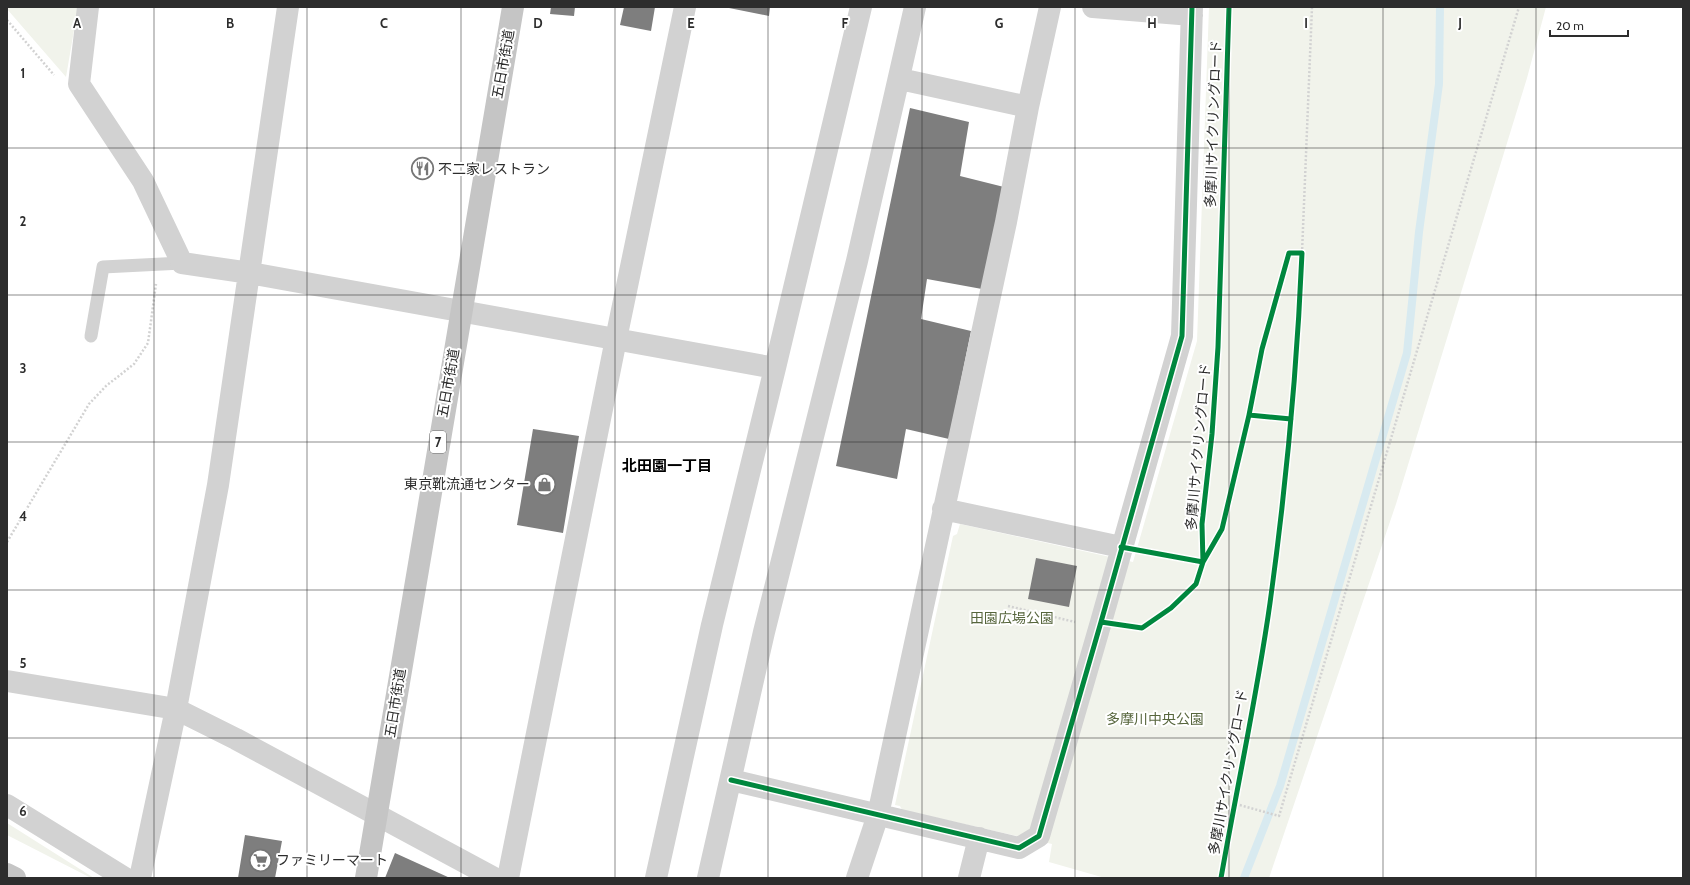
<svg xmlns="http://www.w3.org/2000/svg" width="1690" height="885" font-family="Cabin,'Noto Sans JP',sans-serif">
	<rect width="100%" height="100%" fill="#fff"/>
	<path fill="#f1f3eb" d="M7,7H78L66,77L7,9Z
		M1209,7H1546L1527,78L1396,504L1269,878H1105L1049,862L1052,844L902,810L900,806L895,805L953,536L957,534L960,524L1133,562L1197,341Z
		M7,823L94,878H91L7,835Z"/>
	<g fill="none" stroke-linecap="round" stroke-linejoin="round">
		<path stroke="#d8eaf0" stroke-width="8" d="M1244,878L1280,786L1407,353L1419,232L1439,84L1440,7"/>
	</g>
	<path fill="#7e7e7e" d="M551,7H575L574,16L550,14Z
		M624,7H655L651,31L620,25Z
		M724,7H770L769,16Z
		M910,108L969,122L960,176L1004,187L982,289L927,279L921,319L971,331L949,439L906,429L897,479L836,466Z
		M533,429L579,436L563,533L517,525Z
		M1036,558L1077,566L1069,607L1028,599Z
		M245,835L282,841L275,878H238Z
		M395,853L450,878H385Z"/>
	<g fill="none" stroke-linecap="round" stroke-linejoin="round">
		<path stroke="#d2d2d2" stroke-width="2.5" stroke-dasharray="2 2" stroke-linecap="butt" d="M7,20L54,75
			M1302,253L1312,7
			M7,542L89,404L106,386L134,364L148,343L156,284
			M1008,606L1075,622
			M1236,804L1279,816L1519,7"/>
		<path stroke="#d2d2d2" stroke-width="13" d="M91,336L103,267L182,263"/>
		<path stroke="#d2d2d2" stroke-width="22" d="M88,7L79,84L143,181L182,263L250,273L775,368
			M1093,7L1192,15
			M900,79L1028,107
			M943,509L1121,547
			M7,681L176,709L236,739L494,878
			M731,780L1019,848L1039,836L1101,622L1182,336L1192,7
			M7,805L125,878
			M140,878L176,709L218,485L288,7
			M508,878L616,339L685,7
			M656,878L712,625L775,368L861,7
			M708,878L764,632L857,261L915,7
			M857,878L878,815L1006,222L1028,107L1050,7
			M969,878L979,838"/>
		<path stroke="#c5c5c5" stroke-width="22" d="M7,874L15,878
			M366,878L513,7"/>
		<defs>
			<path id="cycleway" d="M1229,7L1218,347L1212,434L1202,524L1203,562L1222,529L1249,415L1291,419
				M1101,622L1142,628L1171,608L1196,584L1203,562L1121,547
				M731,780L1019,848L1039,836L1101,622L1182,336L1192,7
				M1221,878C1237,787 1257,695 1270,603C1286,487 1297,370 1302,253H1289L1262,349L1249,415"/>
		</defs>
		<use href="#cycleway" stroke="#fff" stroke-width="8"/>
		<use href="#cycleway" stroke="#00873e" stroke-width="5"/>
	</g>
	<path fill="none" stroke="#2d2d2d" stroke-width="1" stroke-opacity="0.55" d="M154,7V878M307,7V878M461,7V878M615,7V878M768,7V878M922,7V878M1075,7V878M1229,7V878M1383,7V878M1536,7V878M7,148H1683M7,295H1683M7,442H1683M7,590H1683M7,738H1683"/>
	<defs>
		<symbol id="restaurant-ring" viewBox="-11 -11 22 22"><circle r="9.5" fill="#fff" stroke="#767676" stroke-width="1.5"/><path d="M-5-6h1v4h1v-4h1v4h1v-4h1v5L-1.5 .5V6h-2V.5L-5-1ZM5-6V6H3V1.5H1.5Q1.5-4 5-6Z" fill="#767676"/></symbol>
		<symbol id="shop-ring" viewBox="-11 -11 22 22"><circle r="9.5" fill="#fff" stroke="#767676" stroke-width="1.5"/><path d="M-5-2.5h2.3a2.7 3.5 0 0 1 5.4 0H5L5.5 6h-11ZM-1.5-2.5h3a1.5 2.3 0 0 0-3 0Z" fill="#767676"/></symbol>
		<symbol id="supermarket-ring" viewBox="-11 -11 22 22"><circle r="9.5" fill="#fff" stroke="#767676" stroke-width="1.5"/><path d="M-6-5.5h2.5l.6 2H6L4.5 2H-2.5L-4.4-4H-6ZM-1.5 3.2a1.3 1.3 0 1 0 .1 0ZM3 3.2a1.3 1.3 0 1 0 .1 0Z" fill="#767676"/></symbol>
	</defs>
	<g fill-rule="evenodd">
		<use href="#restaurant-ring" x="410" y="156" width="25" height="25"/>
		<use href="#shop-ring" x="532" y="472" width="25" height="25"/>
		<use href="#supermarket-ring" x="248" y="848" width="25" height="25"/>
	</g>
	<g text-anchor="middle" stroke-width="4" stroke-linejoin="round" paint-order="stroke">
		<rect fill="#fff" stroke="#6c6c6c" stroke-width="1" x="430" y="431" width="16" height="22" rx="3"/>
		<g font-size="13" font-weight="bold" fill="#2d2d2d">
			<text x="438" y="447">7</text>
		</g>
		<g font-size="14" fill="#2d2d2d" stroke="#fff">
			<text transform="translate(503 64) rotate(-80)" y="5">五日市街道</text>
			<text transform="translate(1213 124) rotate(-88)" y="5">多摩川サイクリングロード</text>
			<text transform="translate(448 383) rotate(-80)" y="5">五日市街道</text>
			<text transform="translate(1198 447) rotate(-85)" y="5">多摩川サイクリングロード</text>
			<text transform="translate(395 703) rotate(-81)" y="5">五日市街道</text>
			<text transform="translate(1228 772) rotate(-80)" y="5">多摩川サイクリングロード</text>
		</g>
		<g font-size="14" fill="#2d2d2d" stroke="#fff" text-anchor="start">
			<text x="438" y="174">不二家レストラン</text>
			<text x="530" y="489" text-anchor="end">東京靴流通センター</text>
			<text x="276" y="865">ファミリーマート</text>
		</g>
		<g font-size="14" fill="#57663d" stroke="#fff">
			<text x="1012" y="623">田園広場公園</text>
			<text x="1155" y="724">多摩川中央公園</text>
		</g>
		<g font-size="15" font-weight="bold" fill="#000" stroke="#fff">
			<text x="667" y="471">北田園一丁目</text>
		</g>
	</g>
	<g font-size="13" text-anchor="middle" font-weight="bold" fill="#2d2d2d" stroke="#fff" stroke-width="4" stroke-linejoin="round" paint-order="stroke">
		<text x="77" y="28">A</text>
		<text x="230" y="28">B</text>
		<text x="384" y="28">C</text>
		<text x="538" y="28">D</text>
		<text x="691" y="28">E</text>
		<text x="845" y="28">F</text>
		<text x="999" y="28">G</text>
		<text x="1152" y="28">H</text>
		<text x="1306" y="28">I</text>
		<text x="1460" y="28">J</text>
		<text x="23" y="78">1</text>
		<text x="23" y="226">2</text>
		<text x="23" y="373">3</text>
		<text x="23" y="521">4</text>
		<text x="23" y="668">5</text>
		<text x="23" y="816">6</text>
	</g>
	<rect width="1690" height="885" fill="none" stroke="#2d2d2d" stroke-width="16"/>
	<path d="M1550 30v6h78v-6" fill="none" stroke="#2d2d2d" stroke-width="2"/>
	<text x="1556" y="30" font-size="12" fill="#2d2d2d" stroke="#ffffff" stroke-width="3" paint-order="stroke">20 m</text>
</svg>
